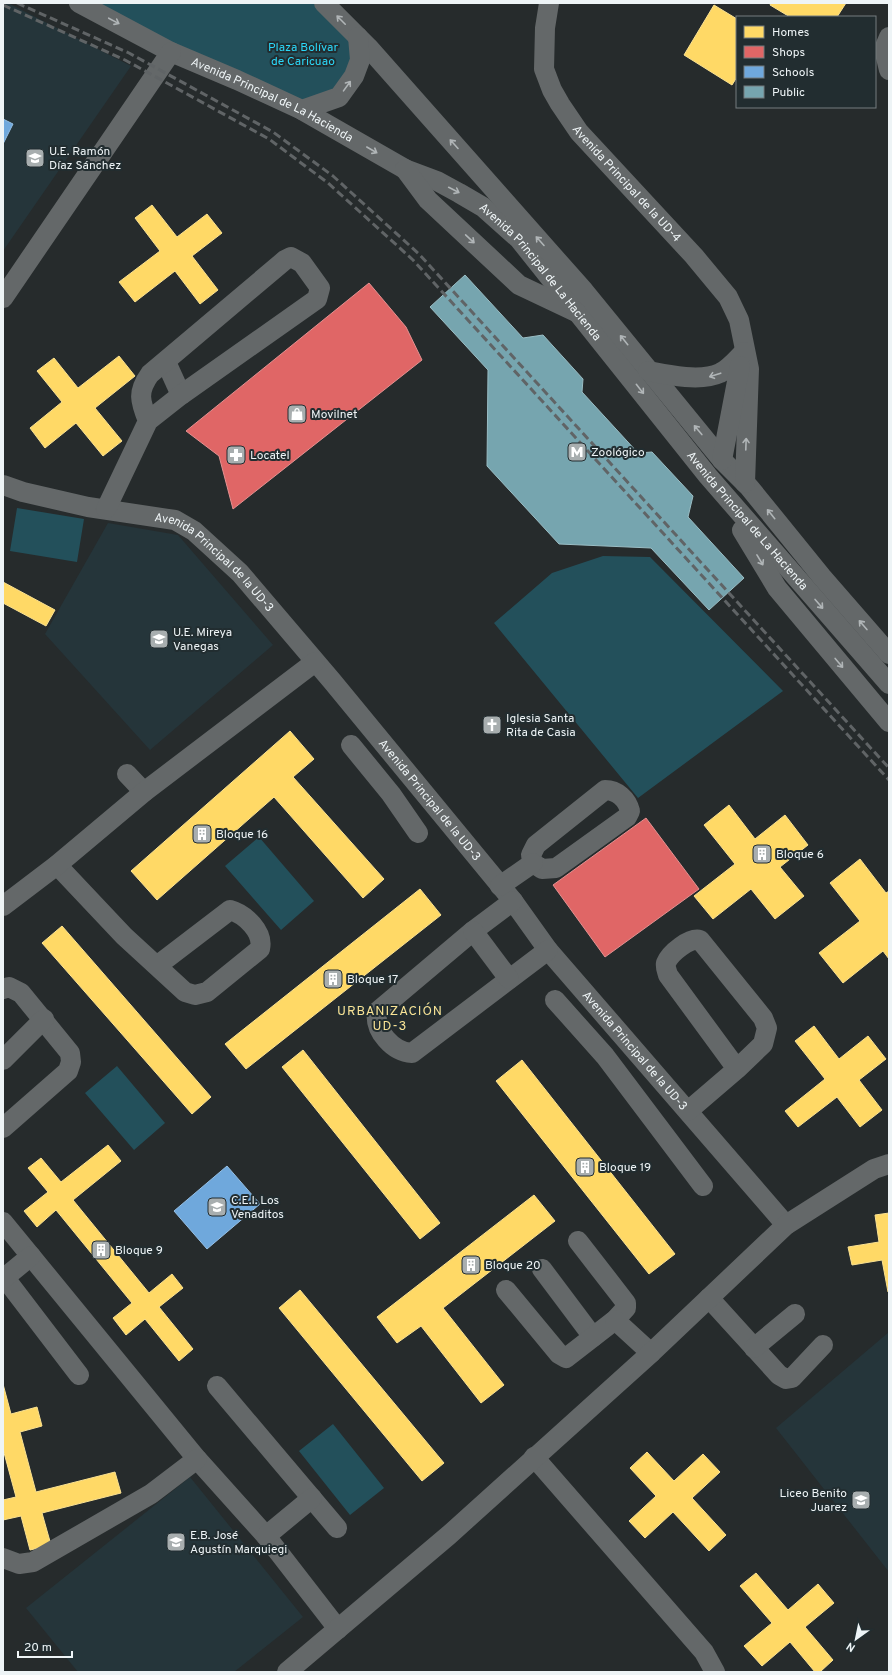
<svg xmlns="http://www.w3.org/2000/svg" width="892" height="1675" font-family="Overpass,sans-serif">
	<rect width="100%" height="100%" fill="#262b2c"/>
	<path fill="#25353a" d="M3,3H8L131,66L3,251Z
		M108,523L178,535L273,645L150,750L45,634Z
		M889,1332V1572L776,1428Z
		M190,1477L303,1617L234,1672H78L26,1608Z"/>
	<path fill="#23505b" d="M79,3H324L358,37L354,76L302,110Z
		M17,508L84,519L77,562L10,551Z
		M603,556L650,557L783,691L638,798L494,623L552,573Z
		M259,837L314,901L281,930L225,866Z
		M117,1066L165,1123L134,1150L85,1093Z
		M333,1424L384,1488L350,1515L299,1451Z"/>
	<path fill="#ffd966" stroke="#fae191" d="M771,3H846L837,17H790L770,5Z
		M714,5L737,19V77L732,85L684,55Z
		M152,205L177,237L207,214L222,233L192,256L218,290L200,304L175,271L135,302L119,282L160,251L135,218Z
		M119,356L135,376L95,408L122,441L103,456L76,423L45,448L30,428L62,402L37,371L54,358L78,388Z
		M3,582L55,610L46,626L3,603Z
		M290,731L314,759L293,777L384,879L363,898L274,797L157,900L131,871Z
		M729,805L755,839L785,815L808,845L780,867L804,896L775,919L751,889L713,919L694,896L735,864L704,825Z
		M860,859L886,893L889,891V959L883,951L843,983L819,953L860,921L830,883Z
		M420,889L441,915L246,1069L225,1044Z
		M62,926L211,1097L192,1114L42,943Z
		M814,1026L839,1059L868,1036L886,1059L859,1080L882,1110L860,1127L837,1097L798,1127L785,1111L825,1079L795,1041Z
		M303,1050L440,1223L420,1239L282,1067Z
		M522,1060L675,1254L649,1274L496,1081Z
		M108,1145L121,1161L73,1200L149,1293L172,1274L183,1288L159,1307L193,1349L179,1361L145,1319L126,1335L113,1318L132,1303L56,1210L37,1227L24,1211L48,1192L28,1168L41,1158L61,1182Z
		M534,1195L555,1221L443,1308L504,1385L481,1403L421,1326L397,1343L377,1317Z
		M889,1213V1292H888L882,1260L852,1265L848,1247L879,1242L875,1215Z
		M300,1290L444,1463L422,1481L279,1308Z
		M3,1384L11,1414L37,1407L42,1426L20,1432L36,1492L115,1472L121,1493L42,1513L51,1545L30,1550L21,1516L3,1520V1500L16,1497L3,1449Z
		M647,1452L674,1481L703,1454L720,1472L692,1498L726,1535L709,1551L673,1512L645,1538L629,1521L656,1496L630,1468Z
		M756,1573L788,1610L818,1584L834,1603L805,1627L833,1660L820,1672H815L790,1642L762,1666L744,1646L772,1623L740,1586Z"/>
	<path fill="#e06666" stroke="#e49191" d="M369,283L406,327L422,360L233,509L219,456L186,431Z
		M646,818L699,889L605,957L553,885Z"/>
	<path fill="#6fa8dc" stroke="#95bfe4" d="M3,119L13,124L3,144Z
		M227,1166L260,1204L207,1249L174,1211Z"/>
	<path fill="#76a5af" stroke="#9abdc4" d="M465,275L523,338L543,335L583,379L582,392L638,453L652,452L693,496L688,517L744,578L709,610L651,548L559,544L487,466L488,370L430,307Z"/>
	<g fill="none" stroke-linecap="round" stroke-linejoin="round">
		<g stroke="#646869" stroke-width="20">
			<path id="s1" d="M79,3L171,52L237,80L302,110L405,169L437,181L459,193L483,207L519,239L708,476L889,684"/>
			<path d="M324,3L368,47L584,291L722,460L749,487L822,577L889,654"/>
			<path id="s2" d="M549,3L545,28L544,69L552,90L560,104L579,132L694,256L728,297L739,320L749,369L745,483"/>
			<path d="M889,37L884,49L889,70"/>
			<path d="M302,110L339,97L354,76L360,60L358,37"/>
			<path d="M405,169L428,200L519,285L576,312"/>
			<path d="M3,298L171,52"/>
			<path d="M166,362L181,395"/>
			<path d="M648,371C668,375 701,382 720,373C729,369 737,359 744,352"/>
			<path d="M722,460L740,366"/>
			<path id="s3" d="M3,485L23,492L88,507L175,520L194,531L240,573L332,681L513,901L548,950L786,1225"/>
			<path d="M106,509L148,421L181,395L317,299L320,288L302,263L291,257L285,260L150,374C137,392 140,401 148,421"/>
			<path d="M742,530L777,588L889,722"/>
			<path d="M351,745L391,794L418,833"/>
			<path d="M127,774L144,792"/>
			<path d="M605,790C617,790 627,799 630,811L627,817L556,868L542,869L533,863L531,855L536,845Z"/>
			<path d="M57,865L124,936L185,992L195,995L207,992L260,949C264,932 245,914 230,910L158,965"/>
			<path d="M500,886L533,863"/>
			<path d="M513,901L473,931L377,1012C374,1031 393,1052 412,1053L548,950"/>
			<path d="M3,906L57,865L144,792L315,662"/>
			<path d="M473,931L509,979"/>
			<path d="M3,989L9,987L21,993L70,1053L71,1062L68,1071L3,1128"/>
			<path d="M555,1000L605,1056L703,1186"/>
			<path d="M3,1060L44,1019"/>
			<path d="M688,1111L737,1069L763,1044L767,1028L763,1018L700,940C690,937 670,953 666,963C665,967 667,971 668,975L737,1069"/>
			<path d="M3,1222L197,1459L266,1536L338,1629"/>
			<path d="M542,1269L593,1337"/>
			<path d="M5,1278L79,1375"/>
			<path d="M3,1279L31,1256"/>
			<path d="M506,1290L559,1354L566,1358L615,1320L626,1308V1303L578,1241"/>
			<path d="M709,1298L779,1375L786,1379L792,1378L823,1345"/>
			<path d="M615,1320L651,1353"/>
			<path d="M754,1348L795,1314"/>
			<path d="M217,1386L337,1528"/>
			<path d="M534,1457L704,1652L715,1672"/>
			<path d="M266,1536L312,1498"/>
			<path d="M3,1558L19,1564L33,1562L151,1494L197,1459"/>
			<path d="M287,1672L449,1535L651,1353L786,1225L874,1169L889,1164"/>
		</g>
		<path stroke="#606466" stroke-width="3" stroke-dasharray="8 4" stroke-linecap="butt" d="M17,3L129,53L273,132L333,176L419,254L889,768
			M3,5L125,60L269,139L328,183L413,260L889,780"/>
	</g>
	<defs><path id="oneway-shaft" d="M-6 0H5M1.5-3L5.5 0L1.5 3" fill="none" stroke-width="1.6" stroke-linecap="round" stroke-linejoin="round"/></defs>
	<g stroke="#b0b5b7">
		<use href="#oneway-shaft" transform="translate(341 20) rotate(-135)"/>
		<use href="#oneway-shaft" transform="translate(114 21) rotate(28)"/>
		<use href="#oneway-shaft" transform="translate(347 86) rotate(-54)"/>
		<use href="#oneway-shaft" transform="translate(454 144) rotate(-132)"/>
		<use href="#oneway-shaft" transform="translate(372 150) rotate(30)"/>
		<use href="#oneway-shaft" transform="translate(454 190) rotate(27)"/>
		<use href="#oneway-shaft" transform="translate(470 239) rotate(43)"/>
		<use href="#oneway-shaft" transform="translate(540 241) rotate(-132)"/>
		<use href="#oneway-shaft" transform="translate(624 340) rotate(-129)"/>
		<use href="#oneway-shaft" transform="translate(715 375) rotate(162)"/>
		<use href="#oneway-shaft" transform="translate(640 389) rotate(52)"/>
		<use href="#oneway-shaft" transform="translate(698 430) rotate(-130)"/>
		<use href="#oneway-shaft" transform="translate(746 444) rotate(-88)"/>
		<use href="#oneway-shaft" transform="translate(771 514) rotate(-129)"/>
		<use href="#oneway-shaft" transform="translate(760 560) rotate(59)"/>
		<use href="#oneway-shaft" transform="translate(819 604) rotate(49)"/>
		<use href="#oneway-shaft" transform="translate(863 625) rotate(-131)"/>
		<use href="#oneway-shaft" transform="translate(839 663) rotate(50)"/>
	</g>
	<defs>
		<symbol id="school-square" viewBox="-11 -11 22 22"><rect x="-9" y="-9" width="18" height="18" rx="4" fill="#a8aeaf" stroke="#222d30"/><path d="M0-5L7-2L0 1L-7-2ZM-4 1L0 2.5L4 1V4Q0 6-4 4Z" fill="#fff"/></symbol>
		<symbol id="shop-square" viewBox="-11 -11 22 22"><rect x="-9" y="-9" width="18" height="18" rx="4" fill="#a8aeaf" stroke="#222d30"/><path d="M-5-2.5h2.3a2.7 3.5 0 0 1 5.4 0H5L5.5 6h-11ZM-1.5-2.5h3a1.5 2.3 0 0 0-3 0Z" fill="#fff"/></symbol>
		<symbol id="metro-square" viewBox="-11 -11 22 22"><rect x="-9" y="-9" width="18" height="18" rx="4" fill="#a8aeaf" stroke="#222d30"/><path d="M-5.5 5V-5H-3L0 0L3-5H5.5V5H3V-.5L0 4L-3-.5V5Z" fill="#fff"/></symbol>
		<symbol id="pharmacy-square" viewBox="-11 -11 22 22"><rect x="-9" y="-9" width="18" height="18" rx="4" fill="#a8aeaf" stroke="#222d30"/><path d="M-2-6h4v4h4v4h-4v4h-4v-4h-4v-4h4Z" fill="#fff"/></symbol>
		<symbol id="church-square" viewBox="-11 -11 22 22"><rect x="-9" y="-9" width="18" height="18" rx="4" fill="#a8aeaf" stroke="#222d30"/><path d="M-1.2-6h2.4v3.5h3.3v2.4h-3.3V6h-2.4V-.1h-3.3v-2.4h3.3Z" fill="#fff"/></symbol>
		<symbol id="building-square" viewBox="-11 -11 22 22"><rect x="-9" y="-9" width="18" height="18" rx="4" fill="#a8aeaf" stroke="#222d30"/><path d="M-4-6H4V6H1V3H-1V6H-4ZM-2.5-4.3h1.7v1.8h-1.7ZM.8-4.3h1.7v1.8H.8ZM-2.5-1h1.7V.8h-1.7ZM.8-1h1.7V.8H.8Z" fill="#fff"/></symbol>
	</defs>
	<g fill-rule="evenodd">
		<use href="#school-square" x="24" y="147" width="22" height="22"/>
		<use href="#shop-square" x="286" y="403" width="22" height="22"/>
		<use href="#metro-square" x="566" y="441" width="22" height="22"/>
		<use href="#pharmacy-square" x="225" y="444" width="22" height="22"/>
		<use href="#school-square" x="148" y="628" width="22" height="22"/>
		<use href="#church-square" x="481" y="714" width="22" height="22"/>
		<use href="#building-square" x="191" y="823" width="22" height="22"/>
		<use href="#building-square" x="751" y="843" width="22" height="22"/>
		<use href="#building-square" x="322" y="968" width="22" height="22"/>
		<use href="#building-square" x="574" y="1156" width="22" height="22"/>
		<use href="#school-square" x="206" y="1196" width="22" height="22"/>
		<use href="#building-square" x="90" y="1239" width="22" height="22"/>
		<use href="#building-square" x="460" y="1254" width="22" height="22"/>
		<use href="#school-square" x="850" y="1489" width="22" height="22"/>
		<use href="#school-square" x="165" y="1531" width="22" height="22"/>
	</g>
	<g text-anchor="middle" stroke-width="4" stroke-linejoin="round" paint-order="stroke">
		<g font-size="12" fill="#2bd8f9" stroke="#222d30">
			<text x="303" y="51">Plaza Bolívar<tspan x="303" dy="14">de Caricuao</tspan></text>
		</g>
		<g font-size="12" fill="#eef4f6" stroke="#222d30">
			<text dy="4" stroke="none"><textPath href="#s1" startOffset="216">Avenida Principal de La Hacienda</textPath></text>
			<text dy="4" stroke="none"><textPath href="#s2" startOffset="209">Avenida Principal de la UD-4</textPath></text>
			<text dy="4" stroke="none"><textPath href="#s1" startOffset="540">Avenida Principal de La Hacienda</textPath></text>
			<text dy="4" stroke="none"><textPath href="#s1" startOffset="864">Avenida Principal de La Hacienda</textPath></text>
			<text dy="4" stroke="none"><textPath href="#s3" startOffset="232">Avenida Principal de la UD-3</textPath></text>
			<text dy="4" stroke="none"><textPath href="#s3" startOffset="556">Avenida Principal de la UD-3</textPath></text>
			<text dy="4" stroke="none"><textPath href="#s3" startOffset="880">Avenida Principal de la UD-3</textPath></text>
		</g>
		<g font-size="12" fill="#eef4f6" stroke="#222d30" text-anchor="start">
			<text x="49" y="155">U.E. Ramón<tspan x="49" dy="14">Díaz Sánchez</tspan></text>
			<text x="311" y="418">Movilnet</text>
			<text x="591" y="456">Zoológico</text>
			<text x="250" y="459">Locatel</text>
			<text x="173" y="636">U.E. Mireya<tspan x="173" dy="14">Vanegas</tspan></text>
			<text x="506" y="722">Iglesia Santa<tspan x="506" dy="14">Rita de Casia</tspan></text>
			<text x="216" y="838">Bloque 16</text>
			<text x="776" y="858">Bloque 6</text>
			<text x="347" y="983">Bloque 17</text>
			<text x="599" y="1171">Bloque 19</text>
			<text x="231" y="1204">C.E.I. Los<tspan x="231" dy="14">Venaditos</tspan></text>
			<text x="115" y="1254">Bloque 9</text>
			<text x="485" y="1269">Bloque 20</text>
			<text x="847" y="1497" text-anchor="end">Liceo Benito<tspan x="847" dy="14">Juarez</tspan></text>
			<text x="190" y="1539">E.B. José<tspan x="190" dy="14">Agustín Marquiegi</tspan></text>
		</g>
		<g font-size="13" letter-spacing="1" fill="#fae496" stroke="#222d30">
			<text x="390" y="1015">URBANIZACIÓN<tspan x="390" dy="15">UD-3</tspan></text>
		</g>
	</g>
	<rect width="892" height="1675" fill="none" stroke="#eef4f6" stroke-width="8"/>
	<rect x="736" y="16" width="140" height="92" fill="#222d30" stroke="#747d7f"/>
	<rect x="744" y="26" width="20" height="12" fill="#ffd966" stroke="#747d7f"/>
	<text x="772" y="36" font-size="12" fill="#eef4f6">Homes</text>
	<rect x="744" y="46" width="20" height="12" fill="#e06666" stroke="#747d7f"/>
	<text x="772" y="56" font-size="12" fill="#eef4f6">Shops</text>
	<rect x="744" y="66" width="20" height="12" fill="#6fa8dc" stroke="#747d7f"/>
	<text x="772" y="76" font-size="12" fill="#eef4f6">Schools</text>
	<rect x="744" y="86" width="20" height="12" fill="#76a5af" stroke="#747d7f"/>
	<text x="772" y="96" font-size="12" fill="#eef4f6">Public</text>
	<g transform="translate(856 1639) rotate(213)" stroke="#222d30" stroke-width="3" paint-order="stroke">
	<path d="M0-3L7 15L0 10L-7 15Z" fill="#eef4f6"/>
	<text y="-6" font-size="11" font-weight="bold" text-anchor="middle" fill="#eef4f6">N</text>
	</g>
	<path d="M18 1651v6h54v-6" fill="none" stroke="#eef4f6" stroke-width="2"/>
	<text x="24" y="1651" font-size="12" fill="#eef4f6" stroke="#222d30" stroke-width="3" paint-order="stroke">20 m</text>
</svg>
